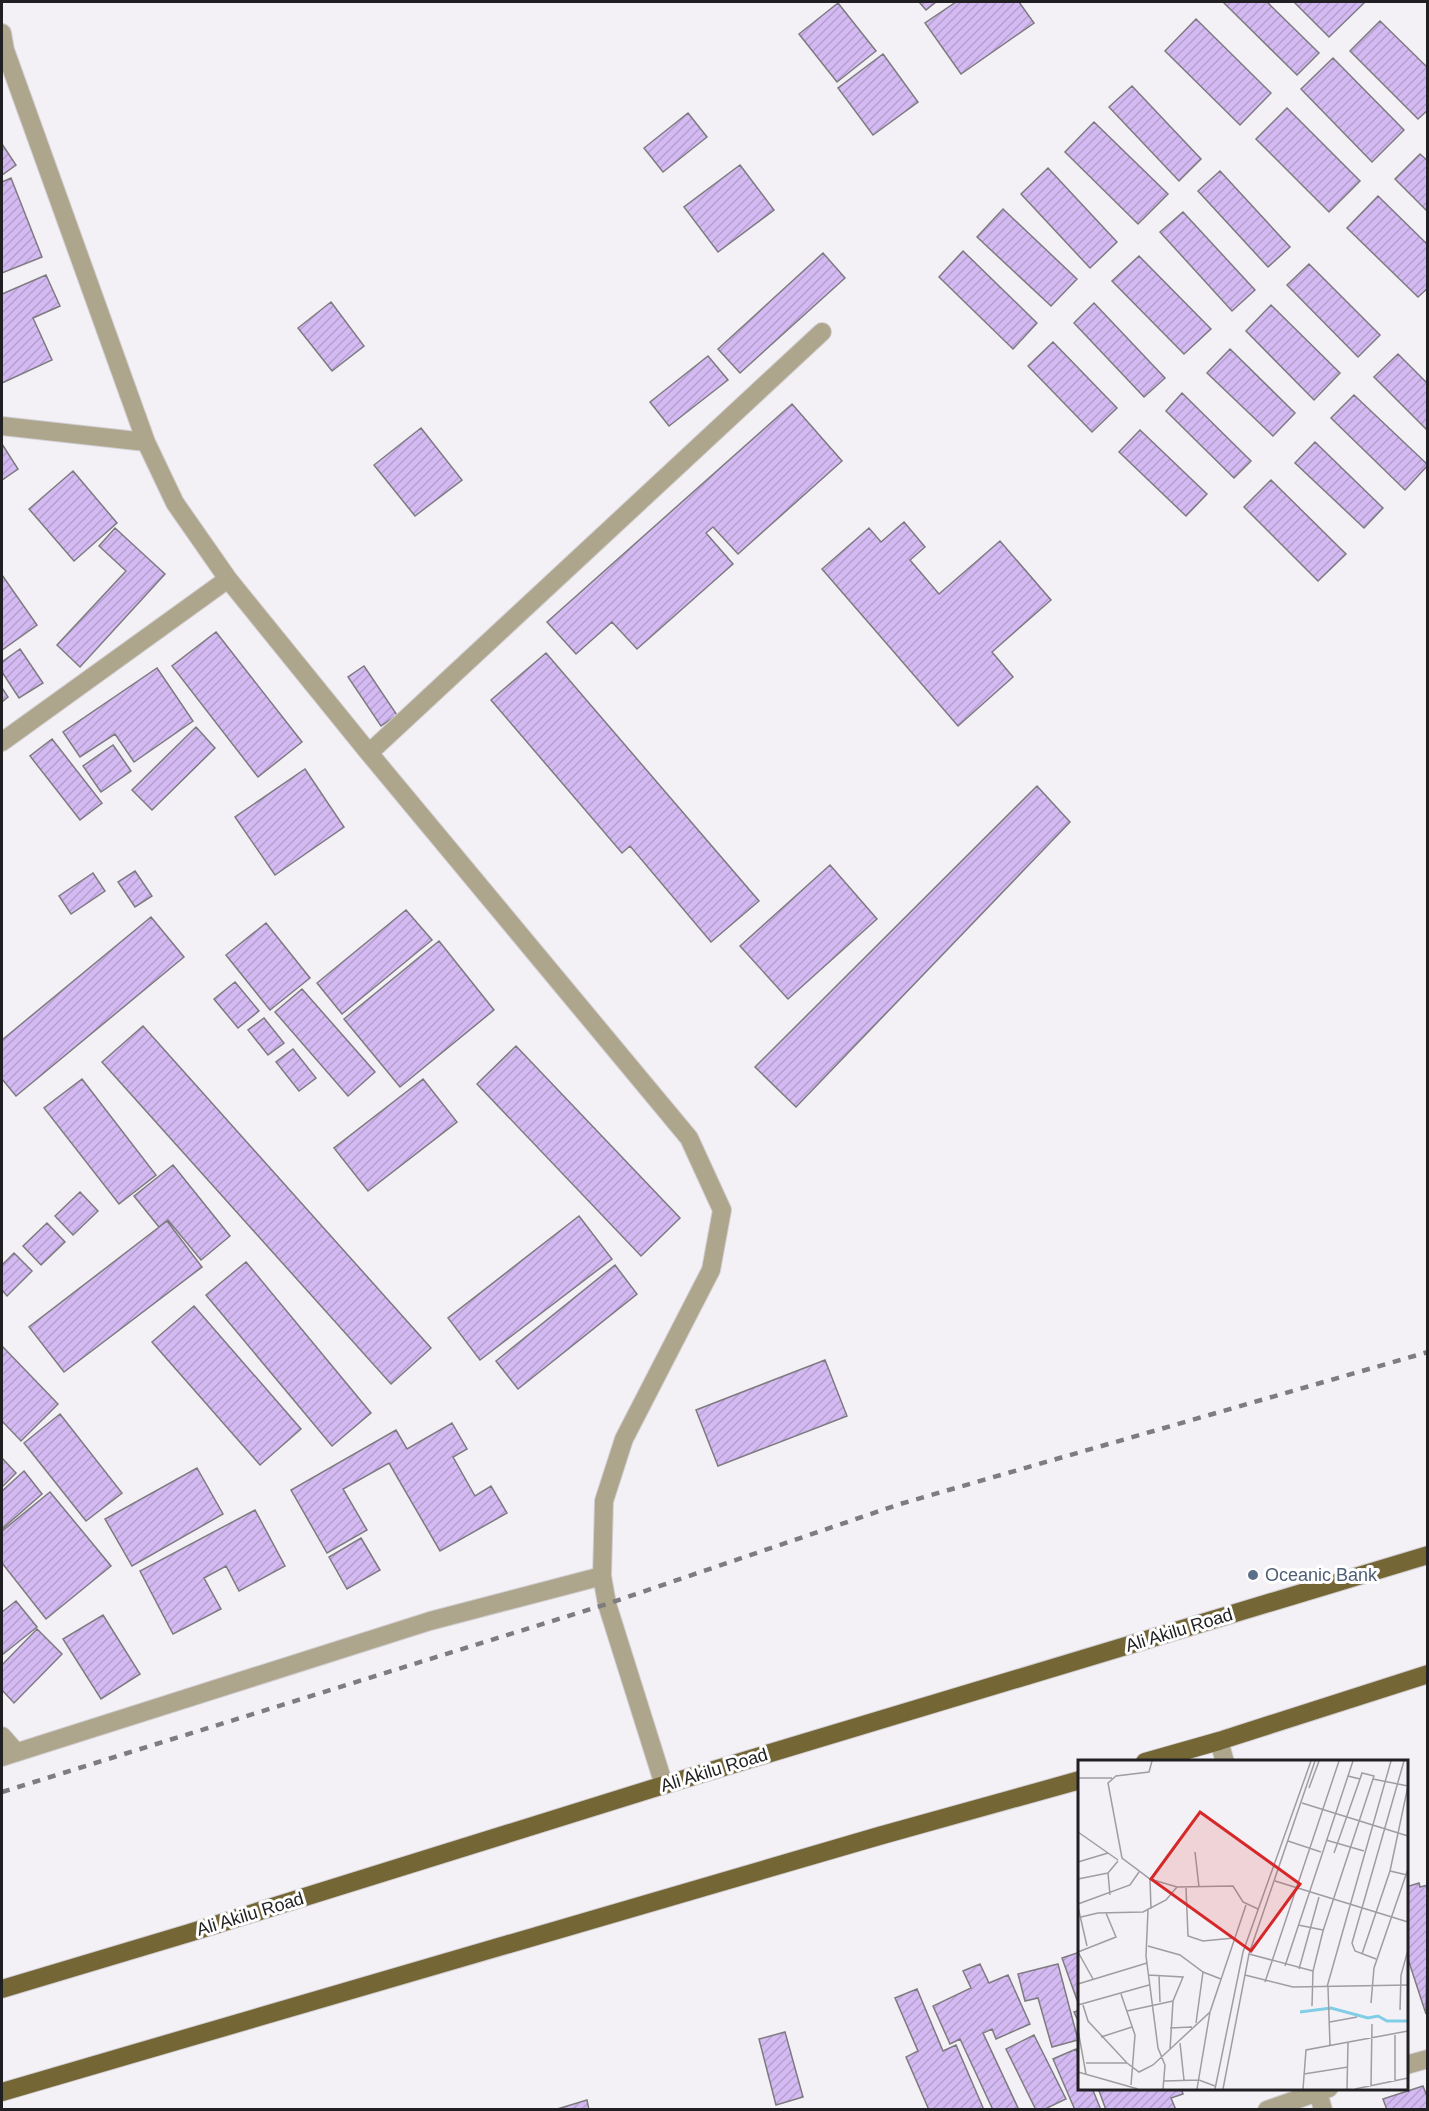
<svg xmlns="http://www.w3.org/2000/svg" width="1429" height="2111" font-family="Arial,sans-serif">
	<defs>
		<pattern id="building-hatch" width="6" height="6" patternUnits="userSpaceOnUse" patternTransform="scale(1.5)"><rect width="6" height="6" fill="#d4baf2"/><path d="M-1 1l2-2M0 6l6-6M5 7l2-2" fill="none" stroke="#b69fcf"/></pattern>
	</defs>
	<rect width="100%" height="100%" fill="#f4f1f6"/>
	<path fill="url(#building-hatch)" stroke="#7d7b80" stroke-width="1.5" d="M919,2H936L926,10Z
		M956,2H1019L1034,23L961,74L925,23Z
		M1223,2H1267L1319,53L1297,75Z
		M1294,2H1365L1329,37Z
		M838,3L876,51L837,82L799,34Z
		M1196,19L1271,93L1240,125L1165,51Z
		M1380,21L1428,68V110L1418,119L1350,51Z
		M883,54L918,102L873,135L838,88Z
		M1333,58L1404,130L1372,162L1301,89Z
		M1132,86L1201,159L1179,181L1109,107Z
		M1287,108L1360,181L1329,212L1256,139Z
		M688,113L707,137L663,172L644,148Z
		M1094,122L1168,194L1138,224L1065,152Z
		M2,144L16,165L2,175Z
		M1420,154L1428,161V212L1395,179Z
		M740,165L774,210L718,252L684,207Z
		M1048,168L1117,242L1090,268L1021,194Z
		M1220,171L1290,247L1268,267L1198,191Z
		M11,178L42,257L2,273V182Z
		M1378,196L1428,245V288L1418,297L1347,228Z
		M1003,209L1077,279L1051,306L977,237Z
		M1183,212L1255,290L1232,311L1160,232Z
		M963,251L1037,323L1013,349L939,277Z
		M823,253L845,278L740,373L718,349Z
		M1139,256L1211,329L1184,354L1112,281Z
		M1309,264L1380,335L1358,357L1287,285Z
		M46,275L60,306L33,318L52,360L2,383V294Z
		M331,302L364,346L332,371L298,328Z
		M1094,303L1165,378L1144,397L1074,323Z
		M1271,305L1340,373L1314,400L1246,331Z
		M1053,342L1117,408L1092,432L1028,366Z
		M1230,349L1295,413L1273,436L1207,373Z
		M1398,354L1428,384V431L1374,377Z
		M708,356L728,380L669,426L650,402Z
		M1182,393L1251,461L1234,478L1166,411Z
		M1354,395L1428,465L1405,490L1331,418Z
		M792,404L842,461L738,554L713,527L706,533L733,564L637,649L612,622L576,654L547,622Z
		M421,428L462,480L415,516L374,465Z
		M1140,430L1207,494L1186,516L1119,452Z
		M1315,442L1383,508L1364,528L1295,463Z
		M2,444L18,469L2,480Z
		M73,471L117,523L74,561L29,509Z
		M1271,480L1346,554L1318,581L1244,507Z
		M904,522L925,547L910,560L939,594L1000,541L1051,600L992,652L1013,677L958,726L822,569L869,528L881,542Z
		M115,528L165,574L80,667L57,645L126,571L99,546Z
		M2,575L37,625L2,650Z
		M216,632L302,742L258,777L172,666Z
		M20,649L43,683L19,698L2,672V662Z
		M546,653L759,901L711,942L630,846L622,853L491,700Z
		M364,666L397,715L381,726L348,677Z
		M157,668L193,721L134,762L115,734L80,757L63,732Z
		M2,688L8,697L2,702Z
		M196,727L215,748L152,810L132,790Z
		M52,739L102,803L80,820L30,756Z
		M113,745L131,771L101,792L83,766Z
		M305,769L344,827L275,875L235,817Z
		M1037,786L1070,822L796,1107L755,1067Z
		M830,865L877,919L788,999L740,946Z
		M135,871L152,896L135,907L118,882Z
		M93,873L105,891L71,914L59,896Z
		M406,910L432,940L342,1014L317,983Z
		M151,917L184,957L16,1096L2,1079V1040Z
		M266,923L310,978L270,1010L226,955Z
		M439,941L494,1010L400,1087L344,1019Z
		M235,982L259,1011L238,1028L214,999Z
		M302,989L375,1072L348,1096L275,1012Z
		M264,1018L284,1043L268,1055L248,1030Z
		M143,1026L431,1348L391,1384L102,1062Z
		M516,1046L680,1218L641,1256L477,1084Z
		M293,1049L316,1078L299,1091L276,1062Z
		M82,1079L156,1175L119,1204L44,1108Z
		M423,1079L457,1122L368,1191L334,1148Z
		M173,1165L230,1236L201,1260L168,1220L159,1227L134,1196Z
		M80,1192L98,1211L73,1235L55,1216Z
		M579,1216L612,1259L480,1360L448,1318Z
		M167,1221L202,1267L64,1372L29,1327Z
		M47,1223L65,1242L41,1265L23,1246Z
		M14,1253L32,1271L7,1296L2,1290V1265Z
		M246,1262L371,1413L332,1446L206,1295Z
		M615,1265L637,1294L518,1389L496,1361Z
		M194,1306L301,1429L260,1465L152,1342Z
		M2,1346L58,1404L21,1441L2,1421Z
		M825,1360L847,1416L718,1466L696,1410Z
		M60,1414L122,1493L86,1521L24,1443Z
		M452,1423L467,1449L453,1457L475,1496L491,1486L507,1513L440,1551L389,1463L343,1489L367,1530L327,1553L291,1490L396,1430L407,1449Z
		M2,1458L16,1473L2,1487Z
		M197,1468L223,1514L132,1566L105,1519Z
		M24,1471L42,1494L2,1529V1491Z
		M50,1492L111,1566L46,1619L2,1563V1531Z
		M255,1510L285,1566L239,1591L226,1566L204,1578L221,1609L173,1634L140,1571Z
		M361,1538L380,1570L347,1589L329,1557Z
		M16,1601L37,1627L2,1655V1612Z
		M103,1615L140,1674L101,1699L63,1639Z
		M37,1629L62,1654L14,1703L2,1690V1665Z
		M1419,1883L1420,1887L1428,1885L1426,2014L1406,1953V1887Z
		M1080,1952V2000H1077L1062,1958Z
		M980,1964L989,1983L1008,1975L1030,2024L996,2039L992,2029L983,2033L1019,2110H993L960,2039L950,2044L933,2006L971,1988L963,1971Z
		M1058,1964L1078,2040L1052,2047L1038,1998L1025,2001L1018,1974Z
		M917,1989L943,2051L956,2045L984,2110H929L906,2057L918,2051L895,1998Z
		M1080,2010V2025L1074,2012Z
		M785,2032L803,2097L776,2105L759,2039Z
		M1034,2035L1066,2099L1043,2110H1036L1006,2049Z
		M1076,2049L1080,2059V2088H1092L1101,2110H1075L1053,2059Z
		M1423,2086L1428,2099V2110H1387L1383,2099Z
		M1098,2088H1181L1183,2094L1171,2098L1176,2110H1106Z
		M587,2100L589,2110H554Z"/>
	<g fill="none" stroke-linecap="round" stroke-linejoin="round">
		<defs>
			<path id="street" d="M2,33L5,50L146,442L175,503L228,579L369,753L689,1138L722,1210L711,1270L624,1439L604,1501L602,1576L607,1604L664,1785
				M2,426L146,442
				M2,742L228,579
				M369,753L822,332
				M2,1736L16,1752
				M1219,1741L1225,1762
				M2,1757L430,1621L602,1576
				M1406,2065L1428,2059
				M1317,2088L1323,2110
				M1267,2110L1329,2088"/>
			<path id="primary" d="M1145,1762L1219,1741L1428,1674
				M2,1989L189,1933L664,1785L1428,1555
				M2,2092L879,1836L1080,1780"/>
		</defs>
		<use href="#street" stroke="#d2cfd4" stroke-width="20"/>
		<use href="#primary" stroke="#d2cfd4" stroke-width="20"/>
		<use href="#street" stroke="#aea68c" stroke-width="18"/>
		<use href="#primary" stroke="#746635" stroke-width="18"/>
		<path stroke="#7e7c7f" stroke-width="4.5" stroke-dasharray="8 8" stroke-linecap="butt" d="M2,1792L607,1604L900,1504L1428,1352"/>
	</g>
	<circle fill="#5c6f8a" stroke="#fff" stroke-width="2" cx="1253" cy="1575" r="6"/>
	<g text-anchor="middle" stroke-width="6" stroke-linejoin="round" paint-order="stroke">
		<g font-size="18" fill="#4e5e75" stroke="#fff" text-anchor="start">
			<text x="1265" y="1581">Oceanic Bank</text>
		</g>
		<g font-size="18" fill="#201f21" stroke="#fff">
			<text transform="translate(1179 1630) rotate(-17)" y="6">Ali Akilu Road</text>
			<text transform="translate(714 1770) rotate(-17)" y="6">Ali Akilu Road</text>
			<text transform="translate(250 1914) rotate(-17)" y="6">Ali Akilu Road</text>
		</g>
	</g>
	<g transform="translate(1078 1760)">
		<rect width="330" height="330" fill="#f4f1f6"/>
		<path fill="none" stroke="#80cde5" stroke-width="3" d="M222,252L253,248L290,258L300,256L309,261H330"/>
		<path fill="none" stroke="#9f9da1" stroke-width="1.5" d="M74,1L71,12L38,16L30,23L44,98L72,119L99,127L155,126L165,142L180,149M0,18H34M295,19L330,26M231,28L241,1M224,43L330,76M0,72L40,100M248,80L286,91M210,81L243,92M117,92L121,127M256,93L282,19M0,102L30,93M312,111L330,26M0,119L30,113M72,119L73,149M197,121L330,162M108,128L110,176L125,181L156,178M32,135L30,113L40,101M0,144L52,125L61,112M0,147L9,186M70,150L68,196L80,288L87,305L85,329M3,157L20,153L65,152L88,140L99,127M220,165L245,170M70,186L102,195L125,212L143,219M0,192L38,177L28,153M0,192L15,219M171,194L235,211M284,194L312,111L329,115M298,199L277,191L274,183L326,1M207,206L275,1M221,209L241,137M70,215L105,217L95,241L92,290M81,215L82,242M167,215L215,227L330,225M187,222L261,1M0,224L69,203M249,227L313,1M250,227L252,285M43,234L57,275L53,325M293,243L296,208L330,109M0,245L71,225M5,245L10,261L49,303L61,312L75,305L132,252L168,145M234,246L235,211L245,171L296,16L284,13L282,19L270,16M322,250L323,215L330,190M49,251L95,241M252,262L279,257M118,263L125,212M92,268L114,267M0,270L8,314M317,273V321M23,277L54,267M102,283L106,320M8,303H49M0,312L60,329M226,314L270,307M86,321L121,320L137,326M293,326L294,264M119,329L132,252M137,329L165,192L233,1M145,329L171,194L237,1M225,329L228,290L330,271M269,329L270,283M277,329L330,318"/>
		<path fill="#d62828" fill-opacity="0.15" stroke="#d62828" stroke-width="3" d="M122,52L222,124L173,191L73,119Z"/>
		<rect width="330" height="330" fill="none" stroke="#201f21" stroke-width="3"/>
	</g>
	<rect width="1429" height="2111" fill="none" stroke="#201f21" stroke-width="6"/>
</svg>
